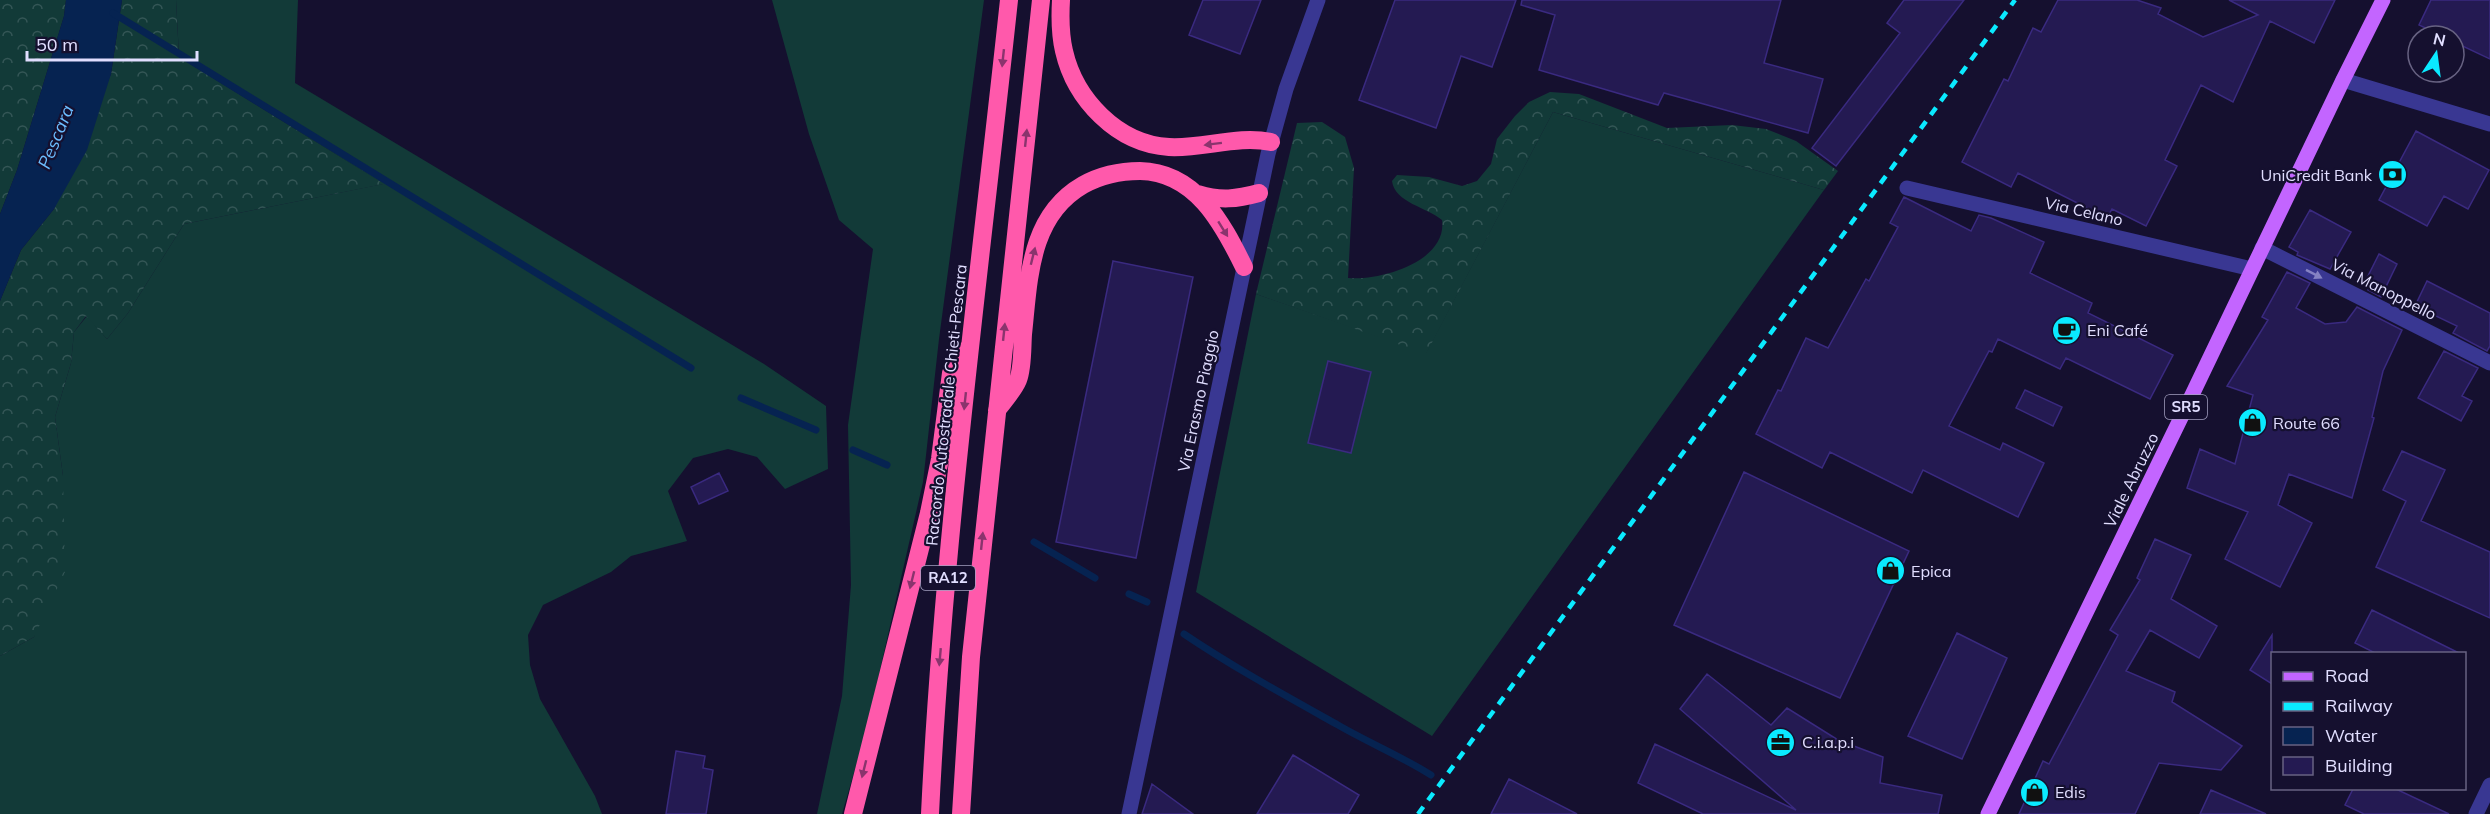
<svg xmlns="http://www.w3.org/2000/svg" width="2490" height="814" font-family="Mulish,sans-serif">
	<defs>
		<pattern id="forest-crowns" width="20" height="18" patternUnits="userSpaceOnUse" patternTransform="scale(1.5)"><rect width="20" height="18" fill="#123a38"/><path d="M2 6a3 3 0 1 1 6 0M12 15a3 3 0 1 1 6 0" fill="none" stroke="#345656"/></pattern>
	</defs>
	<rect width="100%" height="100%" fill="#15102f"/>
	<path fill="#123a38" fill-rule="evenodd" d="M176,0H298L295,83L764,364L826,406L828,469L785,489L757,457L728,449L693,458L668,491L687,541L631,556L611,572L543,605L528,635L530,665L540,699L595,796L602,814H0V656L34,637L63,476L55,417L71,363L74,332L87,316L107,339L128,313L184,224L383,184L179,56Z
		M772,0H984L939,339L923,482L866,731L842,814H817L842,696L851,585L848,425L873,249L839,220L809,134Z
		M1553,112L1824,190L1432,736L1196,592L1256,294L1426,353ZM1328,361L1370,372L1350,453L1308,443Z"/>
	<path fill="url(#forest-crowns)" d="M0,0H66L64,16L17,170L0,214Z
		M122,0H176L179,57L384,184L184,224L128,313L107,339L86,316L74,332L71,363L55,417L63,476L65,572L34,637L0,656V301L21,250L54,209L111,74Z
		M1550,92L1579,94L1667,128L1732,125L1766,129L1796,141L1838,171L1824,190L1553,112L1426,354L1256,294L1297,123L1322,122L1345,137L1354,168L1348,278C1381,281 1448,261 1442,220C1427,207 1395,203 1392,181L1397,175L1429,177L1462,186L1477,181L1491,164L1497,139L1515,116L1529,102Z"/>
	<path fill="#062351" d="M66,0H122L111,74L87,150L54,209L21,250L0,301V214L17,170L64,16Z"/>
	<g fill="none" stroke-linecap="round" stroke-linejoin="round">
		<path stroke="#062351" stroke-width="7" d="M113,13L691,368
			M741,398L816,430
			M853,450L887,465
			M1034,542L1095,578
			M1129,594L1147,602
			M1184,634C1233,667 1286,696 1338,725C1369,743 1401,756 1431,775"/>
	</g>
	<path fill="#241a52" stroke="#3a2a80" stroke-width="1.5" d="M1203,0H1261L1240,54L1189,35Z
		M1395,0H1516L1492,67L1461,56L1436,128L1359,100Z
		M1522,0H1781L1764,63L1823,79L1808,133L1664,93L1658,105L1539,70L1555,15L1521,5Z
		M1904,0H1964L1836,166L1812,148L1900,33L1887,23Z
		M2058,0H2137L2161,8L2158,14L2203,37L2258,15L2229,0H2335L2314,43L2270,21L2233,102L2201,85L2165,160L2177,166L2146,226L2112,209L2107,218L2018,173L2011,187L1962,162L2004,79L2008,81L2033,28L2041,32Z
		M2431,0H2490V59L2454,42V36H2442L2419,25Z
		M2416,131L2489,170L2468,209L2444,196L2427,226L2379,200Z
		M1904,197L1971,231L1979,215L1991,218L2044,242L2030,273L2092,303L2088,313L2173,355L2150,399L2066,358L2060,369L1998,339L1992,352L1989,351L1949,426L2000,450L2003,443L2044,463L2018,517L1923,470L1912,493L1830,452L1822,468L1756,434L1778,390L1781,391L1806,338L1828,348L1866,279L1869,281L1898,227L1890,223Z
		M2310,210L2351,232L2330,269L2297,255L2298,252L2289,247Z
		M2379,254L2397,264L2381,297L2368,290L2370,287L2364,284Z
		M1113,261L1193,277L1136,558L1056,542Z
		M2287,272L2310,283L2296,308L2325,324L2346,322L2357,307L2402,330L2383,371L2372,417L2374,418L2352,498L2289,474L2278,505L2312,523L2280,587L2225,559L2248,512L2187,488L2200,449L2235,464L2253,395L2227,386L2268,320L2262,317Z
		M2427,281L2490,313V346L2487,351L2453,333L2457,326L2415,306Z
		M2444,351L2478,368L2462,396L2472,401L2461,421L2418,398Z
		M1328,361L1371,372L1351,453L1308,443Z
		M2025,390L2062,407L2053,426L2016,408Z
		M2402,451L2445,470L2421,521L2490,552V618L2376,567L2406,501L2383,490Z
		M1744,472L1909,551L1840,698L1674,625Z
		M719,473L728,491L699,504L691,487Z
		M2155,539L2191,555L2171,599L2217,626L2199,658L2150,630L2126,671L2175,692L2172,702L2242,746L2221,770L2159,763L2135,814H2019L2043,761L2049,764L2118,635L2110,630L2140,580L2137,578Z
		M2372,610L2461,654H2377L2355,643Z
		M1957,633L2007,658L1962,759L1908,736Z
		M2272,635V684L2250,670Z
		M1707,674L1771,725L1787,708L1838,740L1883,757L1880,783L1942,795L1938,814H1703L1638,783L1655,744L1796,810L1680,709Z
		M676,751L705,756L703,768L713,770L706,814H666Z
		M1293,755L1359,795L1348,814H1257Z
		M1509,779L1577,814H1491Z
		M1152,784L1193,814H1142Z
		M2353,789H2396L2449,814H2364L2345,805Z
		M2211,790L2266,814H2200Z"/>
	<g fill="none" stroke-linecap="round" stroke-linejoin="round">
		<path stroke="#393792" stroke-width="15" d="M2343,80L2490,124
			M1907,188L2252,269
			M2262,248L2490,363
			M2476,814L2490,785"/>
		<path stroke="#393792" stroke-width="15" d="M1129,814L1268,154L1286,89L1318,0"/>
		<path stroke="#c365ff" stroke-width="15" d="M1988,814L2192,395L2343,80L2383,0"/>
		<path stroke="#ff59ab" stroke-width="18" d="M1061,0C1060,17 1060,34 1064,51C1075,99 1117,144 1169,147C1203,149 1237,135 1271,142
			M1198,194C1220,201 1237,199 1259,193
			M997,410C1004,401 1014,390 1018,380C1023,367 1022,348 1023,334C1029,279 1029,216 1083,185C1101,175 1119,171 1140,171C1195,172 1222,222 1244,267
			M853,814L929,513L940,459L951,373L969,347
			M930,814C943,542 980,271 1009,0
			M961,814L971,657L1041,0"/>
		<path stroke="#0aeaff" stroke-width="4.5" stroke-dasharray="9 8" stroke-linecap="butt" d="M1418,814L2015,0"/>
	</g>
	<defs><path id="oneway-solid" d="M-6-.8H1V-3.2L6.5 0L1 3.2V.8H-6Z" transform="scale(1.5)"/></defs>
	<g fill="#8a346d">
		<use href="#oneway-solid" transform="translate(1003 58) rotate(96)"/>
		<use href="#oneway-solid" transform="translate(1026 138) rotate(-84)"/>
		<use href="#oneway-solid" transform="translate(1213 144) rotate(173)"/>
		<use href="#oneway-solid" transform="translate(1223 229) rotate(58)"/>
		<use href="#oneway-solid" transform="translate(1033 256) rotate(-76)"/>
		<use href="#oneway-solid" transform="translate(1004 332) rotate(-84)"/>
		<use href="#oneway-solid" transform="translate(965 401) rotate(96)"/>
		<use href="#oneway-solid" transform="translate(982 541) rotate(-84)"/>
		<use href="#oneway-solid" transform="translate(912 580) rotate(104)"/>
		<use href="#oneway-solid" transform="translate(940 657) rotate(95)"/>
		<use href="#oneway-solid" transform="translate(864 769) rotate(104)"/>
	</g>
	<use fill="#8582c3" href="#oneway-solid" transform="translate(2314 274) rotate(27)"/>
	<defs>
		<symbol id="bank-disc" viewBox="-11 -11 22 22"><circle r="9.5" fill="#0aeaff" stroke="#15102f"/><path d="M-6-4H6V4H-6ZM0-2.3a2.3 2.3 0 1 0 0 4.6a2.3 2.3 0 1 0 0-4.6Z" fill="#111"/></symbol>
		<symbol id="cafe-disc" viewBox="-11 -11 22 22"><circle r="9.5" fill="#0aeaff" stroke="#15102f"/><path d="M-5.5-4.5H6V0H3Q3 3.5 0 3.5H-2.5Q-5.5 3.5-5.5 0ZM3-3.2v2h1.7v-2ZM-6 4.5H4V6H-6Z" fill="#111"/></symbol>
		<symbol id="shop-disc" viewBox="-11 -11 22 22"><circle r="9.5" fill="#0aeaff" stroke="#15102f"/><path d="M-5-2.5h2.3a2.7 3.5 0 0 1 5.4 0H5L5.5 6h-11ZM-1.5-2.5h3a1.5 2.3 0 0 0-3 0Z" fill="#111"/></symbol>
		<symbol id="office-disc" viewBox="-11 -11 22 22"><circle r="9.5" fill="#0aeaff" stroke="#15102f"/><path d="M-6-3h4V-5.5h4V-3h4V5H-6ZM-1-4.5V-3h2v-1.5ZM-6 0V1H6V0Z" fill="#111"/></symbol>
	</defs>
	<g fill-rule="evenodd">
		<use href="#bank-disc" x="2376" y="158" width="33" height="33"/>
		<use href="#cafe-disc" x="2050" y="314" width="33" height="33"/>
		<use href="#shop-disc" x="2236" y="406" width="33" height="33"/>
		<use href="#shop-disc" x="1874" y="554" width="33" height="33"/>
		<use href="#office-disc" x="1764" y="726" width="33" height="33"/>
		<use href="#shop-disc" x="2018" y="776" width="33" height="33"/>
	</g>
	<g text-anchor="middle" stroke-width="4.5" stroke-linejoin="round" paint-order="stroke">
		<g fill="#15102f" stroke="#a4a0c1" stroke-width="1.5">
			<rect x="2165" y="395" width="42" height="24" rx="4.5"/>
			<rect x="921" y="566" width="54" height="24" rx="4.5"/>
		</g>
		<g font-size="15" font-weight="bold" fill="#e1deff">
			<text x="2186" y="412">SR5</text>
			<text x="948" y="583">RA12</text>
		</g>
		<g font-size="16" fill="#e1deff" stroke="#15102f" text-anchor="start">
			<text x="2372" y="181" text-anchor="end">UniCredit Bank</text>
			<text x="2087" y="336">Eni Café</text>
			<text x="2273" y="429">Route 66</text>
			<text x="1911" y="577">Epica</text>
			<text x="1802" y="748">C.i.a.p.i</text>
			<text x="2055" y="798">Edis</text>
		</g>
		<g font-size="16" fill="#e1deff" stroke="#15102f">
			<text transform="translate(2084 211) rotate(13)" y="6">Via Celano</text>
			<text transform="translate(2384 289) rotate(27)" y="6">Via Manoppello</text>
			<text transform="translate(1198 401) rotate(-78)" y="6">Via Erasmo Piaggio</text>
			<text transform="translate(946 405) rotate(-84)" y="6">Raccordo Autostradale Chieti-Pescara</text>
			<text transform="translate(2131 480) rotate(-64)" y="6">Viale Abruzzo</text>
		</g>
		<g font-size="18" font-style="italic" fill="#6cbdff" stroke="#15102f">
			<text transform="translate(56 137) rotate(-68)" y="6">Pescara</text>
		</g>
	</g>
	<rect x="2271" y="652" width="195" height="138" fill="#15102f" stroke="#676282" stroke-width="1.5"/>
	<rect x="2283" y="672" width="30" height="9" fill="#c365ff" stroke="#676282" stroke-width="1.5"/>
	<text x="2325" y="682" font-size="18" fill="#e1deff">Road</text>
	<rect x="2283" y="702" width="30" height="9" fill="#0aeaff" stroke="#676282" stroke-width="1.5"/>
	<text x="2325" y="712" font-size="18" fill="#e1deff">Railway</text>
	<rect x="2283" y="727" width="30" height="18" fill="#062351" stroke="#676282" stroke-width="1.5"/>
	<text x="2325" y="742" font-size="18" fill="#e1deff">Water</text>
	<rect x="2283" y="757" width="30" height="18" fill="#241a52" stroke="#676282" stroke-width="1.5"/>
	<text x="2325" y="772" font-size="18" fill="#e1deff">Building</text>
	<g transform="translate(2436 54) rotate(13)"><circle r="28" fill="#15102f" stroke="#676282" stroke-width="1.5"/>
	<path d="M0-4.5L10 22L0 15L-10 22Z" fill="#0aeaff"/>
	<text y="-9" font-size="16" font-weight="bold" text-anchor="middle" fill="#e1deff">N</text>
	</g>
	<path d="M27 51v9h170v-9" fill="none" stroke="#e1deff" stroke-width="3"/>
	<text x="36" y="51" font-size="18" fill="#e1deff" stroke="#15102f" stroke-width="4.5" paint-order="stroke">50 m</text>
</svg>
